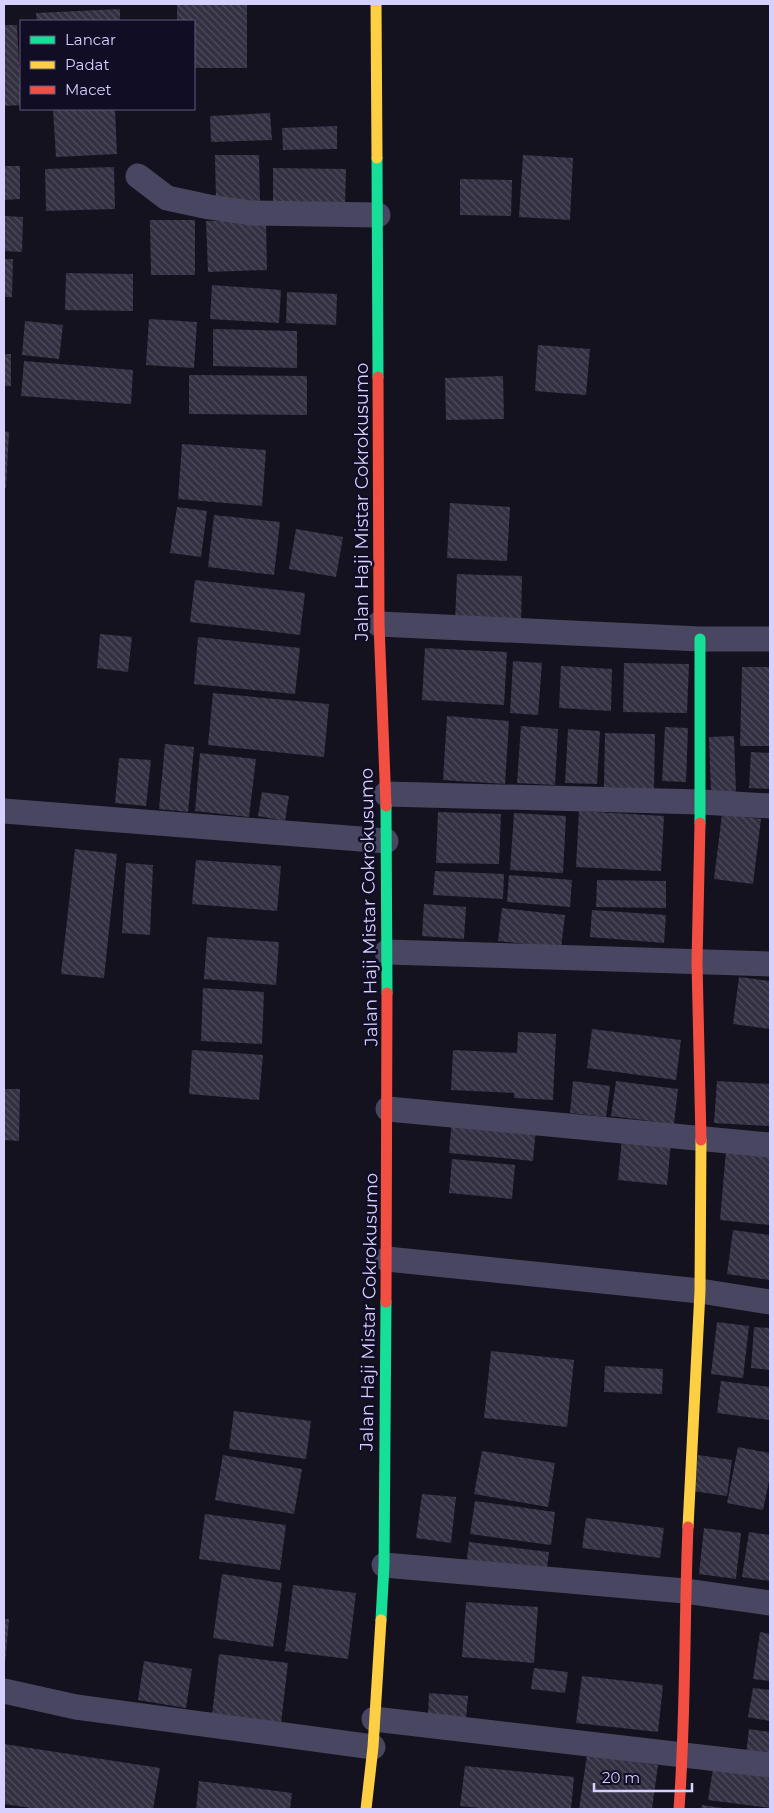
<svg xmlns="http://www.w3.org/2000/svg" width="774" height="1813" font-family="Montserrat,sans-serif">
	<defs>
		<pattern id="building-back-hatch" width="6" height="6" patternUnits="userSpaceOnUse" patternTransform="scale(1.25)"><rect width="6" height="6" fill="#323041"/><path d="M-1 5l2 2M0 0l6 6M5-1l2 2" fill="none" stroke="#4f4d5e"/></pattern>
	</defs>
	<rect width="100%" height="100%" fill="#14121f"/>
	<path fill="url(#building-back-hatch)" d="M177,4H247V68H194V21H177Z
		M120,9V21H37L36,13Z
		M4,25H17L21,105L4,106Z
		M73,109H115L117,154L56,157L53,110Z
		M270,113L272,140L211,142L210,116Z
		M337,126V149L283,150L282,128Z
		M215,155H259L260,202L216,204Z
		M523,155L573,158L570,220L519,217Z
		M4,166H20V199L4,200Z
		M114,167L115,209L46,211L45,169Z
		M273,168L346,169L345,206L273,204Z
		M460,179L512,180L511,216L460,215Z
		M4,216L23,217L22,252L4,251Z
		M150,220H195V275H151Z
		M266,220L267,270L208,272L206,221Z
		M4,259H13L12,297H4Z
		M66,273L133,274V311L65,310Z
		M212,285L281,290L279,323L210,319Z
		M287,292L337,294L336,325L286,323Z
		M149,319L197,322L194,368L146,365Z
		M25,321L63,325L59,359L22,355Z
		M213,329L297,331V368L213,366Z
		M538,345L590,349L586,395L535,391Z
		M4,354H11V386H4Z
		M24,361L133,370L131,404L21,396Z
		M189,375L307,376V415L189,414Z
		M503,376L504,419L446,420L445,378Z
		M4,431L9,432L6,488H4Z
		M182,444L266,450L262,506L178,499Z
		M450,503L510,507L507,561L447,558Z
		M177,507L207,511L201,557L170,553Z
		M214,515L280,522L274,575L208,567Z
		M296,529L343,537L336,577L289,569Z
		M457,574L522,576L521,625L455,622Z
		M195,580L305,593L300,635L190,622Z
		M100,634L132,637L128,672L97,668Z
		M198,637L300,648L295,694L194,684Z
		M425,648L507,652L504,705L422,700Z
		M513,661L542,663L538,715L510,713Z
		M624,663L689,664L687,713L623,712Z
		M561,666L612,669L611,711L559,708Z
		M742,667H770V746H740Z
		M213,693L329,704L324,757L208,745Z
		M447,716L509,721L505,784L443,780Z
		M521,726L558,729L555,785L517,783Z
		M665,727L688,728L686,782L662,781Z
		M568,729L600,731L597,784L565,783Z
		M605,733L655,734L654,789L604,787Z
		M734,736L736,793L711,794L709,737Z
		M165,744L194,747L188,812L159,809Z
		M751,752L770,753V789L749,788Z
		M200,753L256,759L249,817L195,811Z
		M119,758L151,760L146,806L115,803Z
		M262,792L289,796L285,821L258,816Z
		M579,811L664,816L661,871L576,867Z
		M438,812L501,814L499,864L436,863Z
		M514,813L566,816L563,873L510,870Z
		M722,814L761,819L753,884L714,879Z
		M75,849L117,854L104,978L61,974Z
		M196,860L281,866L277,911L192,904Z
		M126,863L153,865L150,935L122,933Z
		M435,871L504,874L503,899L433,895Z
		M509,875L572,880L570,907L507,902Z
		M597,880L666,881V908L596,907Z
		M424,904L466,907L464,939L422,936Z
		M502,908L565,915L561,948L498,941Z
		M592,910L666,915L664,943L590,937Z
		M207,937L279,942L276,985L204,979Z
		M739,977L770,981V1029L733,1024Z
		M203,988L264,992L262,1044L201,1041Z
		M592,1029L681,1040L676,1080L587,1068Z
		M518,1032L556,1034L553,1100L514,1098V1093L451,1090L453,1050L517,1053Z
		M192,1050L263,1055L259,1100L189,1094Z
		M573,1081L610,1086L606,1117L570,1113Z
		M616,1081L678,1089L674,1124L611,1116Z
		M717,1081L770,1084V1126L714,1123Z
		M4,1089H20L19,1141L4,1140Z
		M452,1120L536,1128L533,1161L449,1153Z
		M622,1138L671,1142L667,1185L618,1180Z
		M726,1151L770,1155V1225L720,1220Z
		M452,1159L515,1165L512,1199L449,1193Z
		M733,1230L770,1235V1280L727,1274Z
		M717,1322L749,1326L743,1378L711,1374Z
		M754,1327L770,1328V1370L751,1368Z
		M491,1351L574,1360L567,1427L484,1418Z
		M605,1366L663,1369L662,1394L604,1392Z
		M721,1381L770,1387V1420L717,1413Z
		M234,1411L311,1421L306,1459L229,1449Z
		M738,1447L770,1453V1482L769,1481L763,1510L727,1503Z
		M482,1451L555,1463L548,1507L474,1494Z
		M223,1455L302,1469L294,1514L215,1500Z
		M698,1455L732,1460L727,1496L693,1491Z
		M422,1494L456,1497L451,1543L416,1538Z
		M475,1501L555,1512L551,1545L470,1534Z
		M205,1514L286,1525L280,1570L199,1559Z
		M586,1518L664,1528L660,1558L582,1548Z
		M704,1528L741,1533L736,1579L699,1574Z
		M749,1532L770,1535V1581L742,1577Z
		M469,1542L549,1552L546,1576L466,1566Z
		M222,1574L282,1583L273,1647L213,1638Z
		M293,1585L356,1593L348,1659L285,1651Z
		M466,1602L538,1607L534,1663L462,1657Z
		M4,1619H9L5,1664L4,1663Z
		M760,1632L770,1634V1681L753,1679Z
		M219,1654L288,1663L281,1723L212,1715Z
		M144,1661L192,1669L186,1708L138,1700Z
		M534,1668L568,1672L565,1693L531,1689Z
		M582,1676L663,1685L658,1732L576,1723Z
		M753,1688L770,1690V1721L748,1717Z
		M429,1693L468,1696L466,1719L428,1716Z
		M749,1729L770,1732V1757L746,1754Z
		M4,1744L160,1768L153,1809H38L4,1804Z
		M587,1755L658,1765L652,1809H579Z
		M465,1766L574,1777L571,1809H490L460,1806Z
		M713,1768L770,1776V1808L708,1800Z
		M199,1781L292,1793L290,1809H196Z
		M702,1805L723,1808V1809H701Z"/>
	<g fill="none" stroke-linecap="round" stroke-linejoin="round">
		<path stroke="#484660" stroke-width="25" d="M138,176L167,198L209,207L251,213L378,215
			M379,624L700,639H770
			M386,794L701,802L770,806
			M4,811L386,841
			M387,952L770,964
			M388,1109L770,1145
			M387,1259L700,1291L770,1302
			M384,1565L685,1591L770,1603
			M4,1691L76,1707L373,1747
			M374,1719L770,1765"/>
		<path stroke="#16e098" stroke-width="11" d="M377,158L378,377
			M700,639V823
			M386,806L387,993
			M381,1620L384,1565L386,1302"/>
		<path stroke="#ffcf43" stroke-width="11" d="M376,4L377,158
			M688,1527L700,1291L701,1140
			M366,1809L373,1747L381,1620"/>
		<path stroke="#f24e42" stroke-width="11" d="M378,377L379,624L386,806
			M700,823L697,962L701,1140
			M386,1302L387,993
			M679,1809C686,1715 684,1621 688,1527"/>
	</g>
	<g text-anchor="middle" stroke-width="5" stroke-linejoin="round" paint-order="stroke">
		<g font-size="18" fill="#d6d0ff" stroke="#110d24">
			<text transform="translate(362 502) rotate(-90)" y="6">Jalan Haji Mistar Cokrokusumo</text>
			<text transform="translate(369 907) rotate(-91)" y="6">Jalan Haji Mistar Cokrokusumo</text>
			<text transform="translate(369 1312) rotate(-89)" y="6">Jalan Haji Mistar Cokrokusumo</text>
		</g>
	</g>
	<rect width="774" height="1813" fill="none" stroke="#d6d0ff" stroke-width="10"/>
	<rect x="20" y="20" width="175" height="90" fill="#110d24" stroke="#605b7c"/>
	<rect x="30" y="36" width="25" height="8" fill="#16e098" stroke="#605b7c"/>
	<text x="65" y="45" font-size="15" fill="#d6d0ff">Lancar</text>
	<rect x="30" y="61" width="25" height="8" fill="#ffcf43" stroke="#605b7c"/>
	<text x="65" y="70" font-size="15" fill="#d6d0ff">Padat</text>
	<rect x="30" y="86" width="25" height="8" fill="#f24e42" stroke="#605b7c"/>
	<text x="65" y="95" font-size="15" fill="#d6d0ff">Macet</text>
	<path d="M594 1783v8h98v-8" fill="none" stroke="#d6d0ff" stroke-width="2.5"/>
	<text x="602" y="1783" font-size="15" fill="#d6d0ff" stroke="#110d24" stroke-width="4" paint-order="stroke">20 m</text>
</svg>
